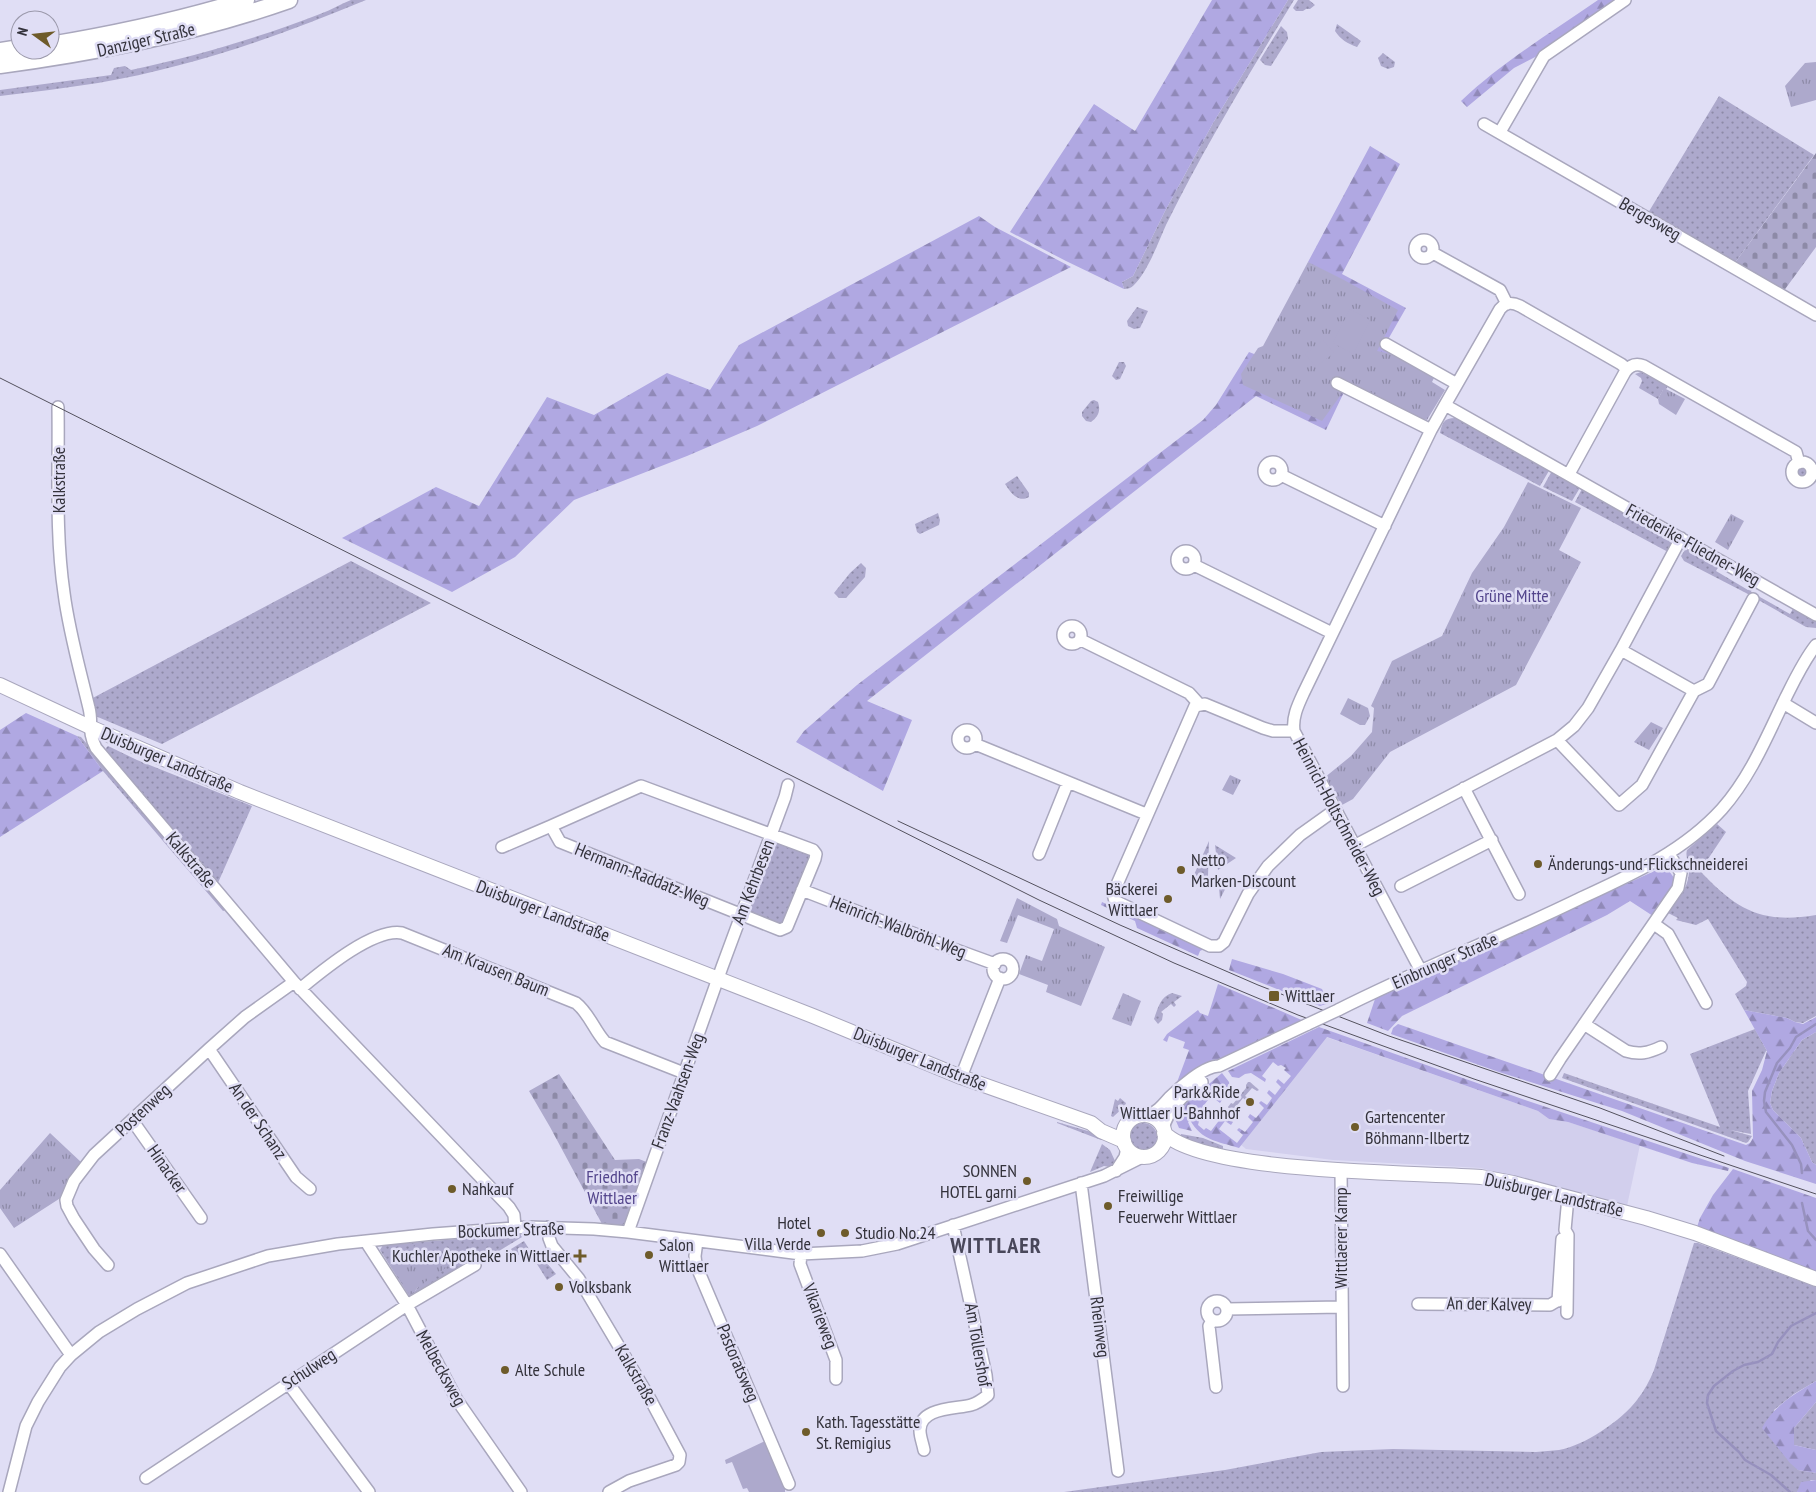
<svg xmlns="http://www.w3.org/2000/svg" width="1816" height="1492" font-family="'PT Sans Narrow',sans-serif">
	<defs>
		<pattern id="grass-dots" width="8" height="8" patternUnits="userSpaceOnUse" patternTransform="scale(1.25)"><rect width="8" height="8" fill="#ada9cc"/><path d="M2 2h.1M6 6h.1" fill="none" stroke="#8d8aa7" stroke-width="1.8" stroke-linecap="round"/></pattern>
		<pattern id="forest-firs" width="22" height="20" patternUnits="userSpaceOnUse" patternTransform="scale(1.25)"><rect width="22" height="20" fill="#b0a8e2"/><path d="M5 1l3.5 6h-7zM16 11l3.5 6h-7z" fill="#9089b8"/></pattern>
		<pattern id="cemetery-stones" width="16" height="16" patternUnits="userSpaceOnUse" patternTransform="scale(1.25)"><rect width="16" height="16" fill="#ada9cc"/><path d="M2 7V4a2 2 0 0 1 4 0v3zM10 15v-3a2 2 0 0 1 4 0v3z" fill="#8d8aa7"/></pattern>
		<pattern id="park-tufts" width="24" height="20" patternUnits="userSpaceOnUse" patternTransform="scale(1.25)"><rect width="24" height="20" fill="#ada9cc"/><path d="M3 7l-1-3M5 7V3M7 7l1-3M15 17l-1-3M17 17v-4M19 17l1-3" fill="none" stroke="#8d8aa7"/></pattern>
	</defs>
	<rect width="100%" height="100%" fill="#e0def5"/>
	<path fill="#d2cfed" d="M1326,1037L1538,1111L1549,1119L1568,1122L1640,1145L1627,1206L1508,1176L1481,1168L1333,1160L1246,1149L1240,1144Z"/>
	<path fill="url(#grass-dots)" fill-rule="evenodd" d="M351,0H366C280,36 191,67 98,83C66,88 33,92 0,96V90L111,75L114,68L125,66L131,70C196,56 258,38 320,14C331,10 341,4 351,0Z
		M1288,0H1294C1249,74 1204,148 1166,225C1158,243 1148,271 1134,285C1131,288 1128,289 1124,289L1122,282L1133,276L1165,211L1213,123Z
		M1298,0H1309L1315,5L1310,9H1306L1303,11H1296L1293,8Z
		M1337,24L1361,41L1357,47C1348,44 1340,39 1335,31Z
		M1281,26L1287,32L1288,39L1271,66L1265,65L1260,60Z
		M1383,53L1395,62L1394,67L1388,69L1381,66L1378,58Z
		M1719,96L1814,155L1734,264L1648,213Z
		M1137,307L1148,311L1140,328L1134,329L1128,326L1127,321Z
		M1119,362H1124L1126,366L1120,379L1116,380L1112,376Z
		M1641,372L1668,386L1665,391L1663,390L1658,399L1639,388L1642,381L1641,378L1635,374Z
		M1094,400L1098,402C1101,411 1098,417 1091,422L1086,421L1082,416V412L1091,401Z
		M1455,418L1465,420L1550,469L1540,486L1440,433C1442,423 1444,418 1455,418Z
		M1796 472a6 6 0 1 1 12 0a6 6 0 1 1-12 0Z
		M1553,469L1581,486L1572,501L1543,487Z
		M1017,476L1029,493V497C1018,503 1011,493 1005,484Z
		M1583,487L1672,540L1673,544L1670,553L1575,502Z
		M938,513L940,520L939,525L920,534L917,532L915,524Z
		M1685,550H1689L1720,564L1716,571L1748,590L1752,584L1754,585L1751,592L1790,614L1794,607L1816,619V628L1806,627L1746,593L1684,561L1681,556Z
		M351,561L431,603L162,744L93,715L89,700Z
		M861,563L866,568L865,577L846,598H839L834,593L850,573Z
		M77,736L81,737L219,900L226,910L223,911L103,771Z
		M108,746L137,760L252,806L217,885L106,751V748Z
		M1717,824L1726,832L1700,871C1737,910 1761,924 1816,915V1016L1803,1023L1795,1022L1787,1018L1744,1010L1735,994L1746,986L1747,982L1708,919L1696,925L1676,920L1678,918L1668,913C1678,899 1689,888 1689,870C1689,863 1685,857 1687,850Z
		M774,840L811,854L784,922L780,924L751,912L749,908Z
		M1209,841L1208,876L1193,877Z
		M1215,845L1236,858L1218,870Z
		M1172,993L1182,996L1174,1002L1176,1005L1174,1007L1171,1004L1161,1012L1163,1014L1162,1020L1158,1024L1154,1019C1158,1008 1160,997 1172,993Z
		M1755,1029L1767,1051H1766L1748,1091L1751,1134L1730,1130L1752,1136L1748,1142L1746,1143L1562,1078L1564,1073L1720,1127L1690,1054Z
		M1816,1032V1165L1812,1162L1801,1138L1773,1110L1770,1103L1772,1091L1779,1073L1802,1040Z
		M1248,1082H1250L1259,1090L1257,1091L1252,1088L1245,1096L1250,1099V1101L1248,1102L1243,1098L1235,1108L1240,1113L1237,1116L1228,1107L1231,1103L1233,1104L1246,1088V1085Z
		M1120,1098L1126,1103L1125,1106L1113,1117L1111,1116L1115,1099L1118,1101Z
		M1057,1122L1105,1136L1104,1140H1101L1057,1123Z
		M1129 1137a14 14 0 1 1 28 0a14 14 0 1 1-28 0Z
		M1181,1134L1203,1138L1223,1146V1149L1180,1140Z
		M1102,1144L1110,1150L1115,1161L1110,1167L1104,1166L1090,1172Z
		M520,1234L522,1237L476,1265L411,1299L380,1250L383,1245ZM395,1260L418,1287L415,1291L390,1264Z
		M524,1241L529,1249L519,1255L514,1254L511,1249Z
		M1694,1243H1698L1816,1287V1381L1794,1394L1774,1410L1798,1470L1816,1473V1480H1811L1797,1492H1064L1225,1470L1321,1452L1393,1449L1536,1452C1544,1451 1552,1451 1559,1450C1584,1446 1622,1420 1637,1400C1644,1391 1650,1380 1654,1370Z
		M542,1257L556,1274L547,1280L537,1264Z
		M1816,1402V1450L1794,1445V1428Z"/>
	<path fill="url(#forest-firs)" d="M1212,0H1288L1213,123L1165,211L1133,276L1122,282L1124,289L1066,261L1010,232L1094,104L1135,131Z
		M1598,0H1621L1543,53L1514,68L1467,107L1461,101C1502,62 1552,32 1598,0Z
		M1370,146L1400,164L1342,274L1406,308L1386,343L1408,358L1374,353L1308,262Z
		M979,216L995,227L1071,267L757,426L687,456L574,500L515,557L452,592L342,538L436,487L479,506L547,397L594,415L667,373L710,390L739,345Z
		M1249,352L1345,390L1326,430L1256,396L867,701L912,720L883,791L796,742L804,731L857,685L1203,420L1216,405Z
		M26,713L77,736L103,771L0,837V730Z
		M1661,868C1668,868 1670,872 1674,878L1673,888L1653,916L1630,901L1607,915L1402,1016L1388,1031L1367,1023L1375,999Z
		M1102,902L1204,949L1200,951L1198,956L1137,928L1135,921L1101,905Z
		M1232,959L1283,974L1322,989L1329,1003L1320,1006L1229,970Z
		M1218,984L1304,1021L1235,1052L1176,1085L1189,1050L1183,1048L1185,1042L1169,1036L1167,1042L1163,1040L1167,1034L1198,1010L1200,1013L1208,1016Z
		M1744,1010L1787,1018L1795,1022L1803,1024L1816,1017V1032L1802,1040L1779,1073L1772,1091L1770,1103L1773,1110L1801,1138L1812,1162L1816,1165V1184L1745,1161L1622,1111L1499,1072L1391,1034L1393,1028L1398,1024L1746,1145L1750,1143L1753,1138L1752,1091L1762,1070L1767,1051Z
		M1319,1027L1525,1100L1729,1168L1728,1171L1692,1163L1568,1122L1549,1119L1538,1111L1327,1037L1239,1148C1217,1141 1202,1141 1190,1120L1188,1122L1192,1131L1179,1128L1173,1114L1184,1101L1191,1099L1222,1073L1229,1082L1230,1090L1228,1092L1223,1088L1217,1096L1222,1100L1220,1103L1211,1096L1195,1117L1199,1121L1198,1125L1204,1130L1206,1128L1211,1131L1221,1118L1216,1113L1218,1110L1233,1122L1231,1125L1225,1121L1219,1129L1237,1143L1243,1135L1237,1130L1239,1128L1245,1132L1253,1122L1248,1117L1250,1114L1256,1118L1264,1108L1259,1103L1261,1101L1267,1105L1272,1098L1267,1093L1269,1090L1275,1095L1281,1087L1276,1082L1278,1079L1284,1084L1291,1076L1284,1070L1286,1068L1281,1065L1278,1066L1273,1062L1262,1076L1266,1079L1265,1082L1251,1073L1245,1074L1239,1078L1232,1077L1228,1071Z
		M1733,1169L1816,1198V1276L1696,1230L1700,1218L1713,1195Z
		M1816,1381V1402L1794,1428V1445L1816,1450V1473L1798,1470L1790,1463L1762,1428C1773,1406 1796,1393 1816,1381Z
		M1816,1480V1492H1797L1801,1482Z"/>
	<path fill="url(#cemetery-stones)" d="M1816,153V247L1783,292L1734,264Z
		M559,1074L615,1160L639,1159L649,1163L626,1224L622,1226L602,1224L550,1127L529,1091Z"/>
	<path fill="url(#park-tufts)" d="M1816,62V100L1791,107L1785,86L1805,63Z
		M1308,262L1344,280L1398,310L1377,351L1408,358L1436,374L1432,382L1445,390L1427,420L1411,417L1348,385L1322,421L1243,385L1241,374L1258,348L1263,346Z
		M1664,388L1685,399L1676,415L1659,404L1658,399Z
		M1528,482L1581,508L1559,550L1581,562L1516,685L1390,752L1353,799L1342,805L1324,778L1351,756L1372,732L1374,708L1371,706L1392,661L1442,636L1472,573L1504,527Z
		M1731,514L1744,521L1728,550L1715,542Z
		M1348,698L1368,708L1370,716L1365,725H1360L1340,714Z
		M1651,722L1663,728L1649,750L1634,742Z
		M1230,775L1241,780L1233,795L1222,790Z
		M1218,876H1232L1220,899Z
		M1017,898L1057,919L1059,926L1105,947L1081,1006L1046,992L1048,985L1019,974L1026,955L1042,961L1054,929L1018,915L1007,943L1000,941Z
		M1123,993L1141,1001L1131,1026L1112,1019Z
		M50,1133L82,1163L62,1197L14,1228L0,1208V1190Z
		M432,1243L447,1267L418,1287L415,1291L410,1295L390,1264L395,1260L394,1259L416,1244Z"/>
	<path fill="#ada9cc" d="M1350,309L1370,320L1353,354L1333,343Z
		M1323,340L1334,353L1316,367L1305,354Z
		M767,1440L785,1481V1492H749L747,1488L743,1489L732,1462L726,1464L725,1460Z"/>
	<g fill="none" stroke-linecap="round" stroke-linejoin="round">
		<path stroke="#9791be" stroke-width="2.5" d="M1802,1173L1801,1164L1792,1145L1766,1112L1764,1101L1765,1092L1777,1063L1790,1048L1796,1037L1816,1024
			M1802,1203L1808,1231L1816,1240
			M1790,1492L1771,1475L1745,1460L1739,1452L1716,1431L1707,1403L1708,1395L1714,1386L1733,1371L1744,1365L1758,1362L1772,1354L1778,1342L1791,1326L1816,1313"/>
		<defs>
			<path id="minor" d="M1484,124L1816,315
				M1500,132L1544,56L1625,0
				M1415 249a9 9 0 1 1 18 0a9 9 0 1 1-18 0Z
				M1433,253L1500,290L1507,304
				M1386,344L1457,384
				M1627,369L1621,364L1520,306C1512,302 1506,302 1500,309L1445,405L1816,615
				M1337,383L1431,430
				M58,407C59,469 55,532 64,593C69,632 80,670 89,708C93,723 87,731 96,748L294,982L509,1207L514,1215L515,1228
				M1264 471a9 9 0 1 1 18 0a9 9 0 1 1-18 0Z
				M1792 472a10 10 0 1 1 20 0a10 10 0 1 1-20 0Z
				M1569,474L1625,372C1630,365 1636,363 1644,366L1796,452L1799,463
				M1281,475L1385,526
				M1177 560a9 9 0 1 1 18 0a9 9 0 1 1-18 0Z
				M1194,565L1332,633
				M1063 635a9 9 0 1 1 18 0a9 9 0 1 1-18 0Z
				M1081,640L1189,693L1199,704
				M1621,650L1694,691L1708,684L1753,599
				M1783,703L1816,723
				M958 739a9 9 0 1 1 18 0a9 9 0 1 1-18 0Z
				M1294,731H1273L1263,728L1205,704L1195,706L1115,889L1113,894L1115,901L1210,946H1219L1224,942L1248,894L1268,866L1300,835L1335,810
				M1557,740L1619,805L1642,785L1694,691
				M975,744L1146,814
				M641,786L813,850L816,854L815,859L787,927L780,930L560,842L551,826Z
				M1464,788L1519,894
				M1354,846L1557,740L1574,726L1588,708L1621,650L1681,538
				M502,847L551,826
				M1039,854L1068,782
				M1401,886L1492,840
				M802,890L951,948L995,964
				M1654,924L1668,934L1706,1003
				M993 969a10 10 0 1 1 20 0a10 10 0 1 1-20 0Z
				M1421,971L1294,731C1292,717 1298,705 1304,692L1431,430L1445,405
				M300,989C322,971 373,928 402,933L576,1003C589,1013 594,1030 605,1042L684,1073
				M1338,1010C1417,970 1499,938 1579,899C1631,875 1683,852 1722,809C1751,776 1767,736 1786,697C1795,679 1804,660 1816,645
				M1584,1024L1626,1051C1639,1055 1648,1053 1661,1047
				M209,1049L296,1177L310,1189
				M1550,1075L1560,1059L1678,888L1681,873L1669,854
				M961,1077L1000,978
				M1147,1116C1157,1112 1162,1106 1169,1098C1180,1087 1204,1066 1219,1066L1308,1024
				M132,1120L201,1218
				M1163,1129C1168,1108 1185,1093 1202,1082
				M1341,1170L1343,1386
				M1116,1171L1125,1157L1127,1148
				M1081,1183L1118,1471
				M549,1227V1238L552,1246L579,1279L649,1397L680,1455L679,1462L676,1465L629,1481L609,1492
				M628,1232L722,967L785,797L788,785
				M367,1241L368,1245L407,1305L457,1400L521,1492
				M697,1241L695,1256L696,1265L789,1484
				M0,1254L71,1355
				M801,1254L800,1264L836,1360V1379
				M108,1265L94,1249L74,1219L67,1206L66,1200L74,1181L94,1155L209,1049L245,1017L294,982
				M1207 1311a10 10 0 1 1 20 0a10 10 0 1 1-20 0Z
				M1558,1301L1562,1239
				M1418,1304L1550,1305L1567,1295
				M1227,1309L1341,1307
				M1567,1313L1568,1235L1565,1230L1568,1197
				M1212,1320L1209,1326L1216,1387
				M288,1383L369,1492
				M924,1450C923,1444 920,1437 920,1431C919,1407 956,1409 971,1405C978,1403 982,1400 988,1395L986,1375L953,1225
				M146,1478L407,1305L475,1265
				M9,1492L26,1426L38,1402L60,1367L71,1355L99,1332L137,1309L187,1283L268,1256L338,1244L433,1234L529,1227L594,1229L628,1232L801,1254L862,1251L897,1244L1104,1176L1142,1157"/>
			<path id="major" d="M0,685L90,727L240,792L813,1016L961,1077L1091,1123L1101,1131L1124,1141
				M1123 1136a21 21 0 1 1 42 0a21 21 0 1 1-42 0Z
				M1164,1133C1205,1174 1417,1172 1481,1177L1513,1183L1646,1218L1695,1233L1816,1279"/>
			<path id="highway" d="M50,45C116,34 181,20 246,0
				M0,51L20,48
				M0,65C99,52 195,33 289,0"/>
		</defs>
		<use href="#minor" stroke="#a9a7bd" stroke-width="14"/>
		<use href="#major" stroke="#a9a7bd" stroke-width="16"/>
		<use href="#highway" stroke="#a9a7bd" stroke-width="19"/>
		<use href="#minor" stroke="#fff" stroke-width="11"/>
		<use href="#major" stroke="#fff" stroke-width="14"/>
		<use href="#highway" stroke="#fff" stroke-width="16"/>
		<path stroke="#53515d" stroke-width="1" d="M0,378L1039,900L1174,963L1298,1015L1474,1079L1816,1194
			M898,821L1120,925L1258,985L1389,1036L1600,1108L1724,1156"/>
		<defs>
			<path id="minor-bridge" d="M1308,1024L1338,1010"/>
		</defs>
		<use href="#minor-bridge" stroke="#a9a7bd" stroke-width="14" stroke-linecap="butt"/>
		<use href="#minor-bridge" stroke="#fff" stroke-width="11"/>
	</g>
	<g fill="#6e5b2a" stroke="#e0def5" stroke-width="2">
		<circle cx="1538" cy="864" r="5"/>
		<circle cx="1181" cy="870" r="5"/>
		<circle cx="1168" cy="899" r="5"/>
		<rect x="1268" y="990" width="12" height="12" rx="2.5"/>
		<circle cx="1250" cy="1102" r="5"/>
		<circle cx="1355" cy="1127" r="5"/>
		<circle cx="1027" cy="1181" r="5"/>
		<circle cx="452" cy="1189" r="5"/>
		<circle cx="1108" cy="1206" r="5"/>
		<circle cx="821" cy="1233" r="5"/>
		<circle cx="845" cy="1233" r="5"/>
		<circle cx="649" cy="1255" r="5"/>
		<path d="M577.5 1248.5h5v5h5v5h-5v5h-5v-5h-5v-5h5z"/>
		<circle cx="559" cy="1287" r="5"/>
		<circle cx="505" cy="1370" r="5"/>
		<circle cx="806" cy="1432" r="5"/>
	</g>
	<g text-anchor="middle" stroke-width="5" stroke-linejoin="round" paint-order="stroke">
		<g font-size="18" fill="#33323b" stroke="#e0def5">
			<text transform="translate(146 40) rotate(-13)" y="6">Danziger Straße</text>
			<text transform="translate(1650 219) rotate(30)" y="6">Bergesweg</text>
			<text transform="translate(59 480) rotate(-90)" y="6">Kalkstraße</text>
			<text transform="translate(1693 545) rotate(29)" y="6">Friederike-Fliedner-Weg</text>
			<text transform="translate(167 760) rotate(23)" y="6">Duisburger Landstraße</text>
			<text transform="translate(1339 817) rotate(62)" y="6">Heinrich-Holtschneider-Weg</text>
			<text transform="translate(191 860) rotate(50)" y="6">Kalkstraße</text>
			<text transform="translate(642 875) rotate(22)" y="6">Hermann-Raddatz-Weg</text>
			<text transform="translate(753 882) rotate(-69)" y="6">Am Kehrbesen</text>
			<text transform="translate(543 911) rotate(21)" y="6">Duisburger Landstraße</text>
			<text transform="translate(898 927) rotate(21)" y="6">Heinrich-Walbröhl-Weg</text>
			<text transform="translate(1445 961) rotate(-24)" y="6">Einbrunger Straße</text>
			<text transform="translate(496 970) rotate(22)" y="6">Am Krausen Baum</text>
			<text transform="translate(920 1059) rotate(22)" y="6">Duisburger Landstraße</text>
			<text transform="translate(678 1091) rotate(-70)" y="6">Franz-Vaahsen-Weg</text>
			<text transform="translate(143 1110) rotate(-43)" y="6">Postenweg</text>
			<text transform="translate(258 1121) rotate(56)" y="6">An der Schanz</text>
			<text transform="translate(167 1169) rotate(55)" y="6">Hinacker</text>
			<text transform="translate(1554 1195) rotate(13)" y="6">Duisburger Landstraße</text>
			<text transform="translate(511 1230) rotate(-2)" y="6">Bockumer Straße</text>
			<text transform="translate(1341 1238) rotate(-90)" y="6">Wittlaerer Kamp</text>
			<text transform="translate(1489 1304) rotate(1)" y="6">An der Kalvey</text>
			<text transform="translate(820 1316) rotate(69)" y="6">Vikarieweg</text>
			<text transform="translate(1100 1327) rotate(83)" y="6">Rheinweg</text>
			<text transform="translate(978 1345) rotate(80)" y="6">Am Töllershof</text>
			<text transform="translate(738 1363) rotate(67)" y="6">Pastoratsweg</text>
			<text transform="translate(441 1368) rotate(61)" y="6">Melbecksweg</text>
			<text transform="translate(309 1369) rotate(-33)" y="6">Schulweg</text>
			<text transform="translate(636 1375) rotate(60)" y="6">Kalkstraße</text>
		</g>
		<g font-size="18" fill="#53458c" stroke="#e0def5">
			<text x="1512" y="602">Grüne Mitte</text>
			<text x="612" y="1183">Friedhof<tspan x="612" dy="21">Wittlaer</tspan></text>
		</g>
		<g font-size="18" fill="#33323b" stroke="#e0def5" text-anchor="start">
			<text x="1191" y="866">Netto<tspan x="1191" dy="21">Marken-Discount</tspan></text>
			<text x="1548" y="870">Änderungs-und-Flickschneiderei</text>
			<text x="1158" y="895" text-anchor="end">Bäckerei<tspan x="1158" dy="21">Wittlaer</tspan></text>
			<text x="1285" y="1002">Wittlaer</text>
			<text x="1240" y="1098" text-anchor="end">Park&amp;Ride<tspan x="1240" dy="21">Wittlaer U-Bahnhof</tspan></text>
			<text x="1365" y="1123">Gartencenter<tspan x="1365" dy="21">Böhmann-Ilbertz</tspan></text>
			<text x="1017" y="1177" text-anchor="end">SONNEN<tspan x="1017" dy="21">HOTEL garni</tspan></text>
			<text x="462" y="1195">Nahkauf</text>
			<text x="1118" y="1202">Freiwillige<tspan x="1118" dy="21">Feuerwehr Wittlaer</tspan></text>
			<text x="811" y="1229" text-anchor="end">Hotel<tspan x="811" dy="21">Villa Verde</tspan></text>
			<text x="855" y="1239">Studio No.24</text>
			<text x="659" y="1251">Salon<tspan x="659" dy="21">Wittlaer</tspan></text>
			<text x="570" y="1262" text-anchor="end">Kuchler Apotheke in Wittlaer</text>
			<text x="569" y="1293">Volksbank</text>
			<text x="515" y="1376">Alte Schule</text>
			<text x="816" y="1428">Kath. Tagesstätte<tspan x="816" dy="21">St. Remigius</tspan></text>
		</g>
		<g font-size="22" font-weight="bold" letter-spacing="1" fill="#49475a" stroke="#e0def5">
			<text x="996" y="1253">WITTLAER</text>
		</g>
	</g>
	<g transform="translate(35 35) rotate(285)"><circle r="24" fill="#e0def5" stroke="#9b99ab"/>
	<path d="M0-4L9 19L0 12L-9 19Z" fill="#6e5b2a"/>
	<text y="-8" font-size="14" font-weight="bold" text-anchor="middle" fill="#33323b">N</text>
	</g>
</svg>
